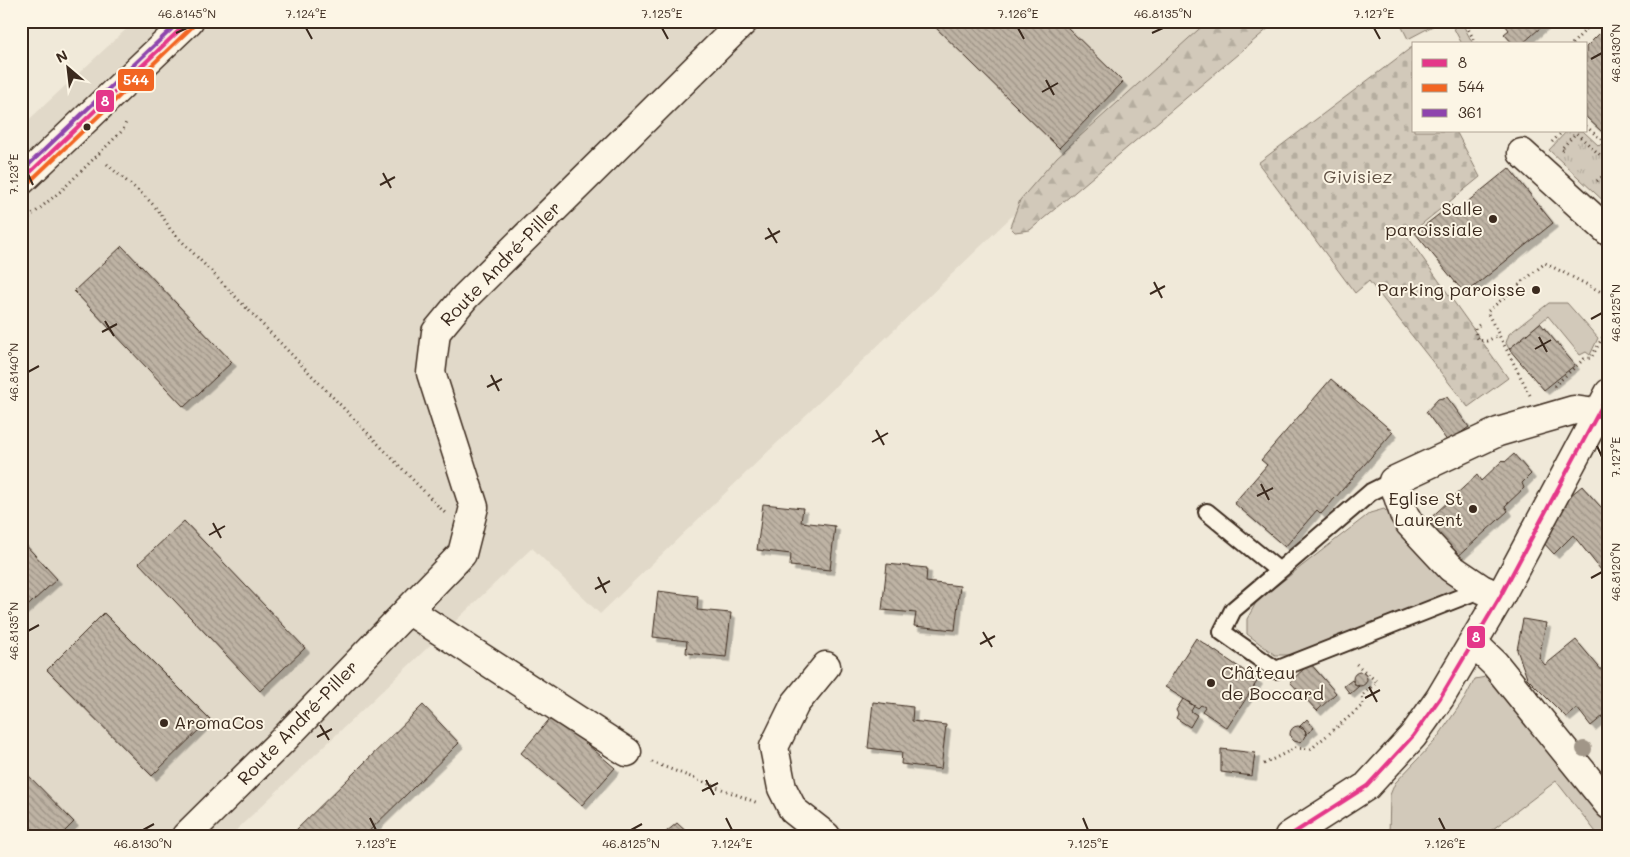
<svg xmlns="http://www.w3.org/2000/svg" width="1630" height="857" font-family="Mali,sans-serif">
	<defs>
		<pattern id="forest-firs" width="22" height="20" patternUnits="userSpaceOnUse" patternTransform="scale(1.25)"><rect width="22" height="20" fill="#d2c9ba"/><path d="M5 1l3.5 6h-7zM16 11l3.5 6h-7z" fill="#b5ad9f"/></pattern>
		<pattern id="cemetery-stones" width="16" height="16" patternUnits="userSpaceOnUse" patternTransform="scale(1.25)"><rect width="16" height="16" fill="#d2c9ba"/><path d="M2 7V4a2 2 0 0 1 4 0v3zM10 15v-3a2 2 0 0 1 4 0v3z" fill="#b5ad9f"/></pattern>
		<pattern id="park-tufts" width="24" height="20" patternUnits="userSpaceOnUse" patternTransform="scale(1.25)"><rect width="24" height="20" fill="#d2c9ba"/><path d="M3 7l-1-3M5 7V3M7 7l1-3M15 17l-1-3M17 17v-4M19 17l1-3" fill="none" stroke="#b5ad9f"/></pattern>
		<pattern id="building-back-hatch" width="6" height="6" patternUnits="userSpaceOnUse" patternTransform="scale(1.25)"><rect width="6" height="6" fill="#beb3a4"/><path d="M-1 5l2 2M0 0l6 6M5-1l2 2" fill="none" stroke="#9c9285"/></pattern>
		<filter id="shadow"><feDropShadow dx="4.5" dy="4.5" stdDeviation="0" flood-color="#0004"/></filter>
	</defs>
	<rect width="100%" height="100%" fill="#f0e9d9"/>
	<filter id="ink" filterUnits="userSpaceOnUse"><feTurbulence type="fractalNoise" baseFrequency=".02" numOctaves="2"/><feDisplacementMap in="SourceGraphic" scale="10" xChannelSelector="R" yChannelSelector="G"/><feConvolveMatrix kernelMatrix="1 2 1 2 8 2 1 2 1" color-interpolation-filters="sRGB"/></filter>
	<g filter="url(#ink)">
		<path fill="#e1d9c9" d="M135,21H1214L600,614L532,548L230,836H21V127Z"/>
		<path fill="#d2c9ba" stroke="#867a6c" d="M1399,21H1442L1408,39Z
			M1450,21H1461L1473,44H1462Z
			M1549,303H1567L1598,338L1590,355L1586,352L1580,355L1548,316L1509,349L1506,343L1509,334Z
			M1384,509L1456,581V590L1298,655H1275L1247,634V619L1257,601L1370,513Z
			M1486,677L1498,682L1609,819V836H1599L1556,781L1484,836H1389L1390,795L1395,783L1435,741L1465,698L1475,679Z"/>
		<path fill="url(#forest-firs)" stroke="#867a6c" d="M1208,21H1277L1030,230L1015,232L1010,227L1020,200L1057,157Z"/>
		<path fill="url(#cemetery-stones)" stroke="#867a6c" d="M1412,47L1414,131H1456L1480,177L1407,236L1508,378L1468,407L1369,281L1355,293L1258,163Z"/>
		<path fill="url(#park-tufts)" stroke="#867a6c" d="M1567,131H1583L1599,146L1609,137V206L1549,150Z"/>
		<path fill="url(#building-back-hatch)" stroke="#3b2a1e" filter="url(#shadow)" d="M929,21H1061L1123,82L1059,148Z
			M1502,21H1548L1522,44H1513L1504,34L1509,30Z
			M1609,24V127L1603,133L1586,117V47Z
			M1509,168L1553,223L1465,294L1415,233L1451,205L1456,211Z
			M122,246L232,362L184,407L74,291Z
			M1540,323L1575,365L1544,390L1509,349Z
			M1331,379L1393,432L1321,514L1317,510L1285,547L1234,503L1267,465L1261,460Z
			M1447,397L1469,427L1448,442L1426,412L1438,399Z
			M1514,454L1531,474L1522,483L1524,488L1505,506L1508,511L1455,559L1424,524L1477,475L1481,481L1503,460L1505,462Z
			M1582,486L1609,516V580L1573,535L1554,554L1541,540L1554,509Z
			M763,504L803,508L801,522L835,526L830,570L790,566L791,554L757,550Z
			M184,521L305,648L260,691L139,563Z
			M21,540L57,579L21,612Z
			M887,564L927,568L926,582L960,586L955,630L914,626L916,613L882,610Z
			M658,591L698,596L697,610L731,613L726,657L686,653L687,641L653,637Z
			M104,613L210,719L152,776L47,670Z
			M1523,619L1546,623L1539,658L1545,665L1576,640L1609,679V711L1591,726L1577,708L1566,717L1527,678L1517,650Z
			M1196,638L1258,680L1227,728L1202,711L1205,707L1201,705L1198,708L1165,687Z
			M1310,663L1336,693L1317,711L1290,682Z
			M1353 679a7 7 0 1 1 14 0a7 7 0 1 1-14 0Z
			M1352,680L1356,686H1359L1350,694L1344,686Z
			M1183,699L1194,706L1191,711L1197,715L1190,727L1176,718L1178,714L1176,710Z
			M873,702L913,707L912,721L946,725L941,769L901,764L902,752L868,748Z
			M423,705L459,743L364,836H290Z
			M553,715L615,768L582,805L521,753Z
			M1307,719L1314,728L1305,735L1306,731L1299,727Z
			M1290 734a8 8 0 1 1 16 0a8 8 0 1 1-16 0Z
			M1221,749L1255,753L1252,776L1221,772Z
			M21,768L74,822L60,836H21Z
			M677,823L691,836H661Z"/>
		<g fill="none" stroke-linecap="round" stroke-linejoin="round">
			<defs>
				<path id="lane" d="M1207,512L1279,571L1371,492L1393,481
					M1279,571L1233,610L1222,632L1276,670L1482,589"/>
				<path id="street" d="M1522,153L1609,232
					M1500,597L1482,589L1451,568L1410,524L1404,514L1393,481L1498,432L1574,410L1596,413
					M408,610L627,752
					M1473,643L1495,664L1609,805
					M186,836L285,738L462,554L474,507L431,373L436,332L465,297L744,21
					M826,836L793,810L782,788L774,747L795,704L826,666
					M1289,836L1367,786L1413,736L1440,698L1500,597L1609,393"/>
				<path id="secondary" d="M21,181L189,21"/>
			</defs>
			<use href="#lane" stroke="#3b2a1e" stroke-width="20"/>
			<use href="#street" stroke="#3b2a1e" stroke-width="31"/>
			<use href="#secondary" stroke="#3b2a1e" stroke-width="31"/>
			<path stroke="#3b2a1e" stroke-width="3" stroke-dasharray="1 4" stroke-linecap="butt" d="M1464,21L1476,44
				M1572,44L1594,21
				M1586,126L1609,147
				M1552,142L1563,131
				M1563,150L1561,149L1576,133L1609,163
				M107,164C131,187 154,198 170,229L445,513
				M1597,181L1609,171
				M21,224L62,190L123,130L127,120
				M1479,325L1475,328L1476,335L1479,340L1487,341L1499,335
				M1554,386L1584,359L1591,358L1609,326
				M1530,395L1487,312L1545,263L1609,296
				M652,762L758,803
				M1264,764L1295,748L1311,749L1363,705L1362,696L1377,682L1354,662"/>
			<use href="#lane" stroke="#fcf5e5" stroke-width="16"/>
			<use href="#street" stroke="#fcf5e5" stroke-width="28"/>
			<use href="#secondary" stroke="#fcf5e5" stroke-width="28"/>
			<defs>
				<path id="bus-1" d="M21,181L189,21
					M1289,836L1367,786L1413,736L1440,698L1500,597L1609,393"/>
				<path id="bus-2" d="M25,186L193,26"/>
				<path id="bus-3" d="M21,172L180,21"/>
			</defs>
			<use href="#bus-1" stroke="#fcf5e5" stroke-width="8"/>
			<use href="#bus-2" stroke="#fcf5e5" stroke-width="8"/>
			<use href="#bus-3" stroke="#fcf5e5" stroke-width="8"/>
			<use href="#bus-1" stroke="#e43789" stroke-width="4"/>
			<use href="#bus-2" stroke="#f26522" stroke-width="4"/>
			<use href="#bus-3" stroke="#8e44ad" stroke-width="4"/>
		</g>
		<circle fill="#a19688" cx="1584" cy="749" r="8"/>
	</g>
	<path fill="none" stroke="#3b2a1e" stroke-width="2" d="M306,28L312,39M662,28L668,39M1018,28L1024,39M1374,28L1380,39M176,33L187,28M1152,33L1163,28M1591,59L1602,53M1046,80L1054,95M1042,92L1058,83M383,173L391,188M28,174L33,185M380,185L395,177M768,228L777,243M765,239L780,231M1154,282L1162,298M1150,294L1165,286M1591,319L1602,313M105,321L114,336M102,332L117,324M1539,337L1547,352M1535,349L1551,340M28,372L39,366M491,375L499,391M487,387L502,379M876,430L884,445M872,442L888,433M1597,446L1602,457M1261,484L1269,500M1257,496L1273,488M213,523L221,538M209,535L225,526M598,577L606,593M1591,578L1602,572M595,589L610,581M28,631L39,625M983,632L992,647M980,644L995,636M1369,687L1377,702M1365,698L1380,690M320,725L329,740M317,737L332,729M706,780L714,795M702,791L718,783M370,818L376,830M726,818L732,830M1083,818L1088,830M1439,818L1445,830M143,830L154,824M631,830L642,824"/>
	<g fill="#3b2a1e" stroke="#fcf5e5" stroke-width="2">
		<circle cx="87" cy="127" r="4.5"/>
		<circle cx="1493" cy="219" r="5"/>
		<circle cx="1536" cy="290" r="5"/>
		<circle cx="1473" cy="509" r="5"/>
		<circle cx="1211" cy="683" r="5"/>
		<circle cx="164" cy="723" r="5"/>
	</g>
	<g text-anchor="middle" stroke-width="4" stroke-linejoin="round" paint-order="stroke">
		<g font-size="18" fill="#615245" stroke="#fcf5e5">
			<text x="1358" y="183">Givisiez</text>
		</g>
		<g font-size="18" fill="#3b2a1e" stroke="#fcf5e5" text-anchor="end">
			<text x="1483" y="215">Salle<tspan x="1483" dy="21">paroissiale</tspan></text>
			<text x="1526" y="296">Parking paroisse</text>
			<text x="1463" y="505">Eglise St<tspan x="1463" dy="21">Laurent</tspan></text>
			<text x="1221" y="679" text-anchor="start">Château<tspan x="1221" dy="21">de Boccard</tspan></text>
			<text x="174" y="729" text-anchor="start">AromaCos</text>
		</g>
		<g font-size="18" fill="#3b2a1e" stroke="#fcf5e5">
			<text transform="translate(501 264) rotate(-46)" y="6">Route André-Piller</text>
			<text transform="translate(298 723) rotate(-46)" y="6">Route André-Piller</text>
		</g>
	</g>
	<g stroke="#fcf5e5" stroke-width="2">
		<rect x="117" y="68" width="38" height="24" rx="5" fill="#f26522"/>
		<rect x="95" y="89" width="20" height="24" rx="5" fill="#e43789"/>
		<rect x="1466" y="625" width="20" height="24" rx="5" fill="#e43789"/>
	</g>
	<g font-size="14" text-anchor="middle" font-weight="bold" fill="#fff">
		<text x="136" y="85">544</text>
		<text x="105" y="106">8</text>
		<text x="1476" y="642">8</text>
	</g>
	<rect width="1630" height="857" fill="none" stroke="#fcf5e5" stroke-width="55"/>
	<rect x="1412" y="42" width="175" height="90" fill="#fcf5e5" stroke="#afa495"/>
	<rect x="1422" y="59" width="25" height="8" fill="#e43789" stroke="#afa495"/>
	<text x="1458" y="68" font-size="15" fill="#3b2a1e">8</text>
	<rect x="1422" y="84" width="25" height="8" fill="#f26522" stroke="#afa495"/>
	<text x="1458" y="92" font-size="15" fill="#3b2a1e">544</text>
	<rect x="1422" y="109" width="25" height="8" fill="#8e44ad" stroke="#afa495"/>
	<text x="1458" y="118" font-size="15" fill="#3b2a1e">361</text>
	<g transform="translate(68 68) rotate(332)" stroke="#fcf5e5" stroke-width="4" paint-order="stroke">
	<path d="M0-4L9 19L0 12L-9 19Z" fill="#3b2a1e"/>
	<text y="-8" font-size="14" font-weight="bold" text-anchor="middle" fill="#3b2a1e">N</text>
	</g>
	<rect x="28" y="28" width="1574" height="802" fill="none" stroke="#3b2a1e" stroke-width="2"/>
	<g font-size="12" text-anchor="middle" fill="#3b2a1e">
		<text x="187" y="18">46.8145°N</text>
		<text x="306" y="18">7.124°E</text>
		<text x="662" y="18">7.125°E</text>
		<text x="1018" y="18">7.126°E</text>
		<text x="1163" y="18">46.8135°N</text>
		<text x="1374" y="18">7.127°E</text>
		<text transform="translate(1616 53) rotate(-90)" y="4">46.8130°N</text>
		<text transform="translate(14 174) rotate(-90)" y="4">7.123°E</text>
		<text transform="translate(1616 313) rotate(-90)" y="4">46.8125°N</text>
		<text transform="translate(14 372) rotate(-90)" y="4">46.8140°N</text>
		<text transform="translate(1616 457) rotate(-90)" y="4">7.127°E</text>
		<text transform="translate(1616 572) rotate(-90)" y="4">46.8120°N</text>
		<text transform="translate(14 631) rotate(-90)" y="4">46.8135°N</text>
		<text x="143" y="848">46.8130°N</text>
		<text x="376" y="848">7.123°E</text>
		<text x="631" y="848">46.8125°N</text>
		<text x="732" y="848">7.124°E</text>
		<text x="1088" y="848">7.125°E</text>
		<text x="1445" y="848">7.126°E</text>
	</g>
</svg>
